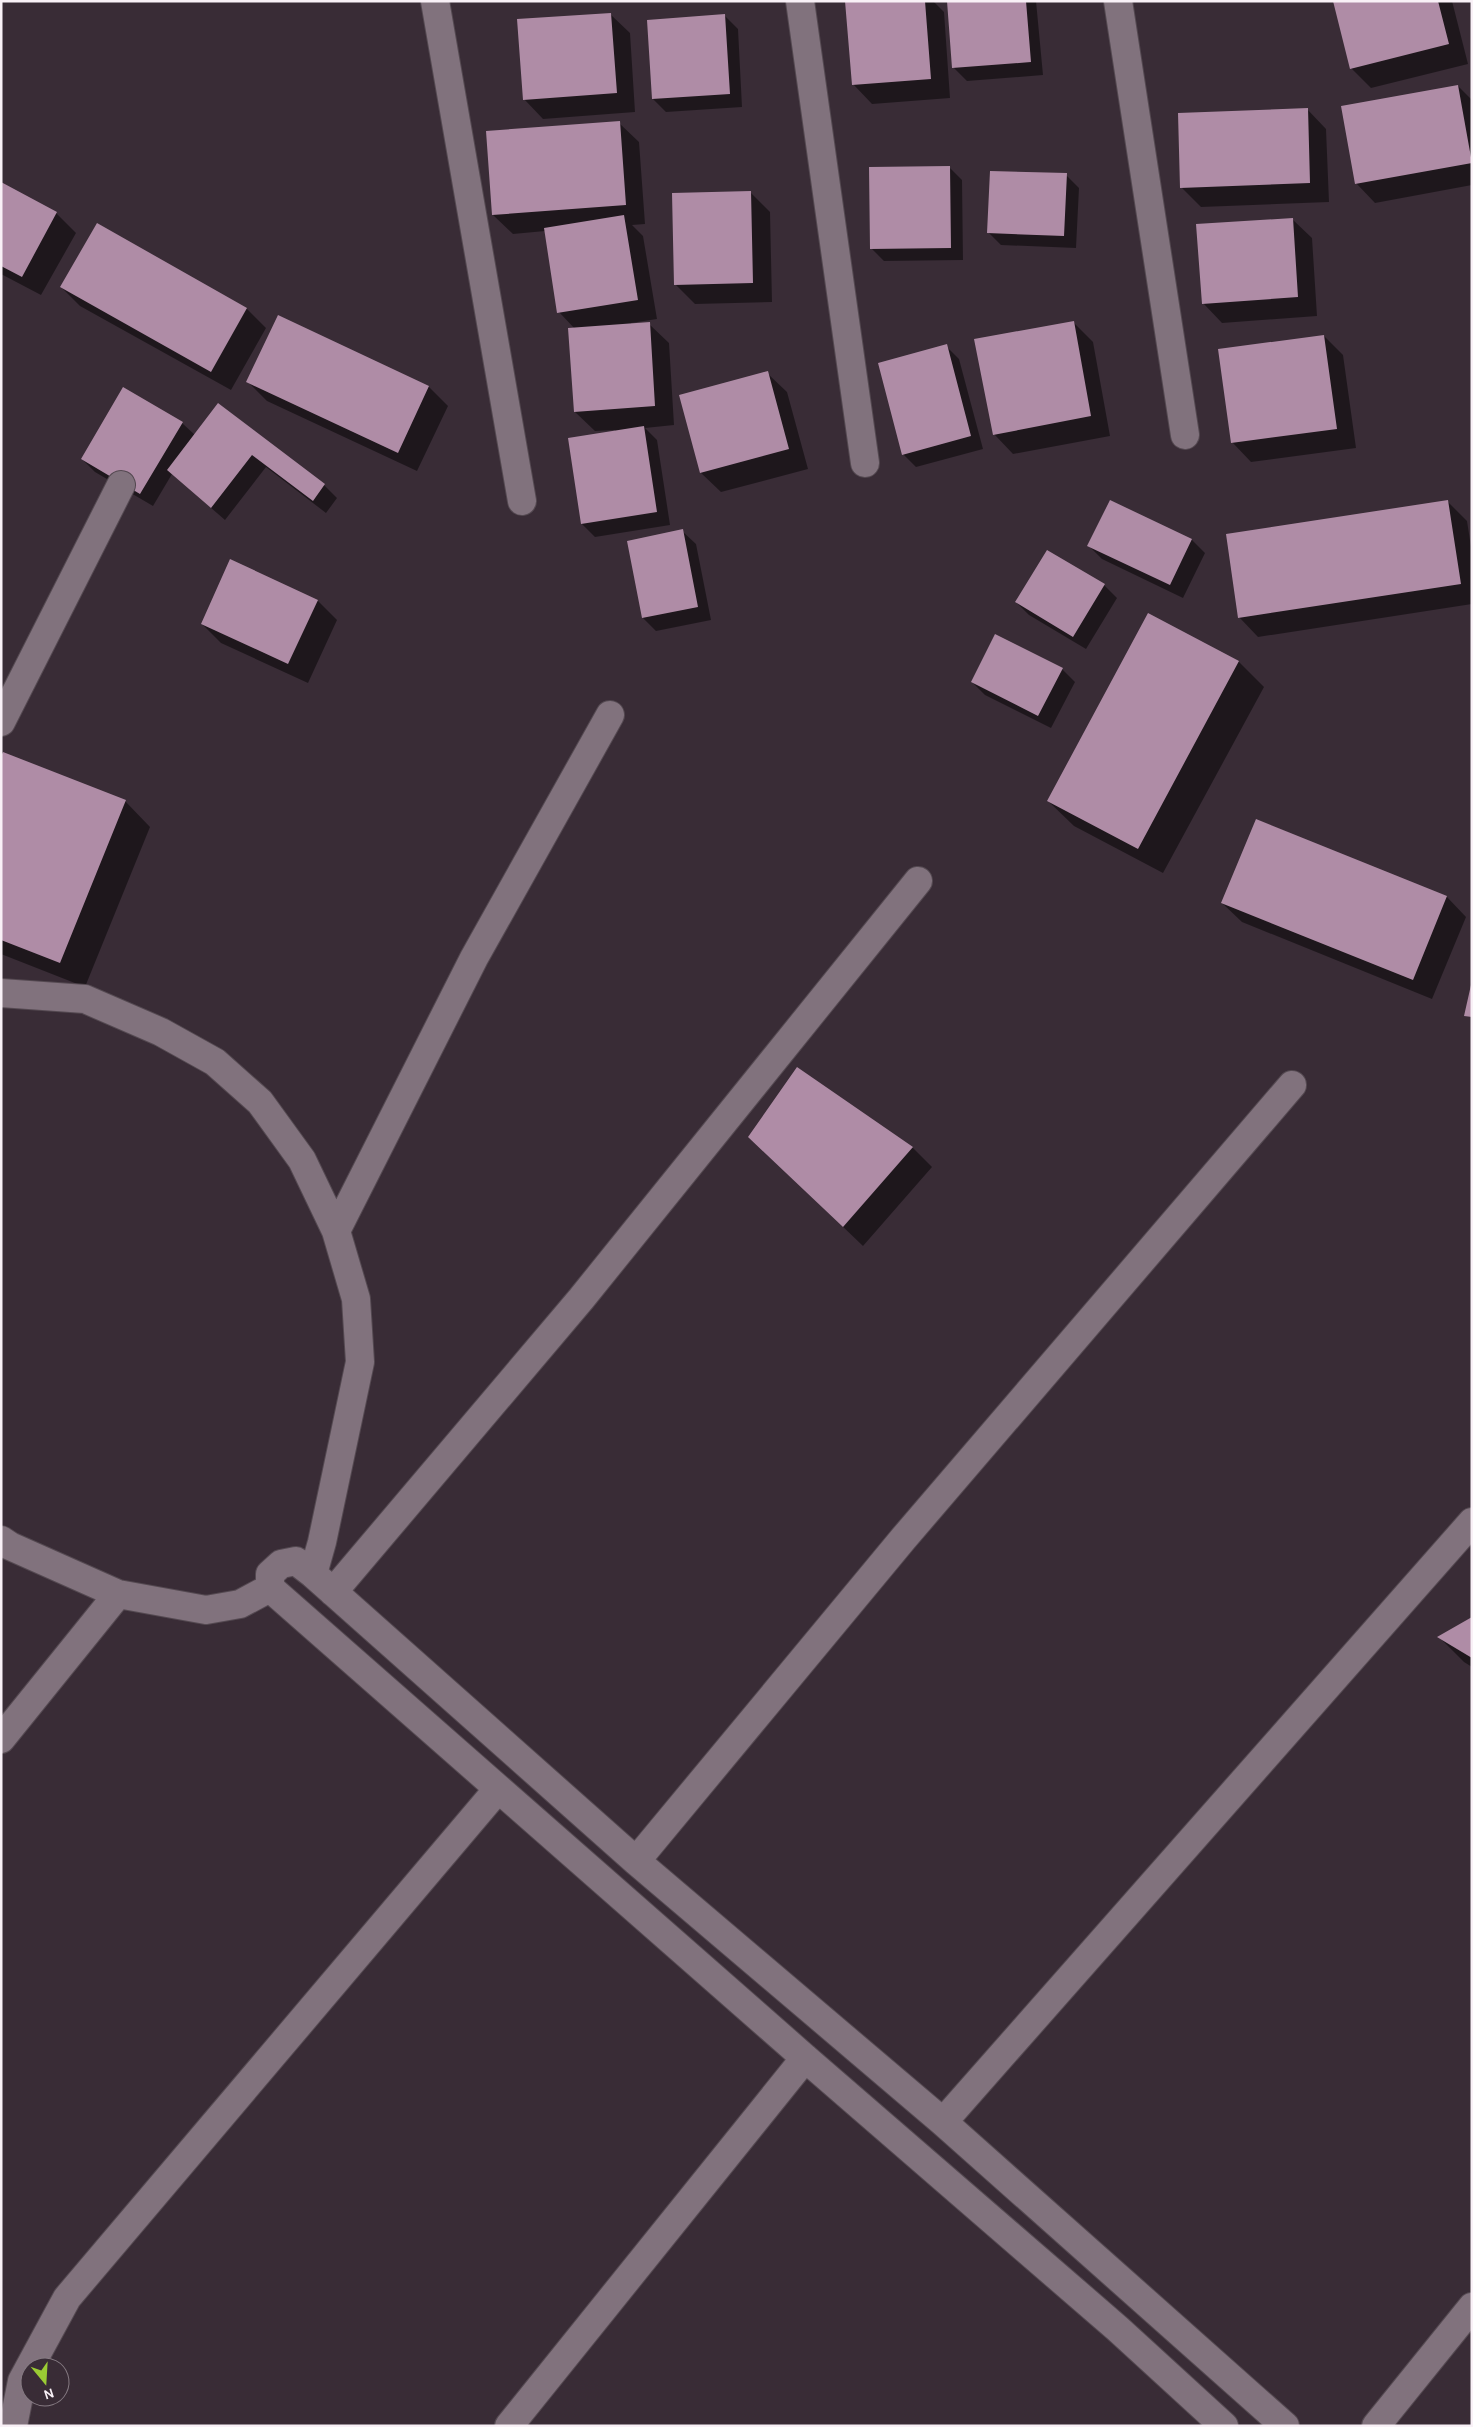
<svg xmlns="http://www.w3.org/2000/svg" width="1473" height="2427" font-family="Karla,sans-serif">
	<rect width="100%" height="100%" fill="#392c36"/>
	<path fill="#0007" d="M847,1H933L944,12L950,98L872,104L853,84Z
		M949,1H1036L1043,75L967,81L954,68Z
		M1334,1H1452L1468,64L1371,88L1351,68Z
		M610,14L630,33L635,112L543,119L524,99Z
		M725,16L738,29L742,107L666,112L653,99Z
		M1458,86L1472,100V185L1375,203L1356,183Z
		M1307,109L1326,129L1329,202L1201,207L1182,188Z
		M619,123L639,142L645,224L632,225L643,236L657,319L631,323V325L649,324L669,343L674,425L645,428L657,440L670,525L595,537L582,524L570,439L615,432V430L595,431L575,412V329L559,312L545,231L513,234L493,215Z
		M949,167L962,180L963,260L884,261L871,248Z
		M1066,175L1079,188L1076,248L1001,245L988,232Z
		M1,184L56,213L76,233L41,295L1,274Z
		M751,193L770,212L772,302L695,304L676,285Z
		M1292,219L1312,238L1317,316L1222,323L1203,303Z
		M61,287L247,309L266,328L231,390L80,306Z
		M278,317L429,387L448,406L417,471L267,401L248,382Z
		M1073,322L1093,342L1110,436L1013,454L994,434Z
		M1324,336L1343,355L1356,448L1251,462L1232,442Z
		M946,346L959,359L983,449L916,467L903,454Z
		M767,373L787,392L808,469L721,492L701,473L680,396Z
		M219,404L324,485L337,498L326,513L266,467L225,520L172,474L153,506L95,472L82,459L182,423L195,435Z
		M1110,501L1192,540L1205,553L1183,598L1102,559L1089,546Z
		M1447,501L1467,521L1472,553V604L1258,637L1239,617Z
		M682,531L696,544L711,620L656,631L643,618Z
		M1104,585L1117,598L1086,649L1029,615L1016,602Z
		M318,601L337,620L308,683L221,643L202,624Z
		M1149,615L1239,662L1264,687L1163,873L1074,826L1048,801Z
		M1062,669L1075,682L1051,728L985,695L972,682Z
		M1,759L125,801L150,827L85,987L1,954Z
		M1257,820L1447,897L1466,917L1432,999L1242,922L1222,903Z
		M797,1069L913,1148L932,1167L863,1246L769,1156Z
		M1472,1618V1667L1464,1662L1439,1637Z"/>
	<path fill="#af8ca6" d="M845,1H925L931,79L852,85Z
		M947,1H1026L1031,62L952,68Z
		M1333,1H1438L1449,44L1350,69Z
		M611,13L617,93L523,100L517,19Z
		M725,14L730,94L652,99L647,20Z
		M1458,85L1472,163L1355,184L1341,106Z
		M1308,108L1310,183L1180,188L1178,113Z
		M620,121L626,205L492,215L486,131Z
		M950,166L951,248L870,249L869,167Z
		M990,171L1067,173L1064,236L987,233Z
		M1,182L57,212L22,277L1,266Z
		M751,191L753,283L674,285L672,193Z
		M624,215L638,300L557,313L544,228Z
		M1293,218L1298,297L1202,304L1196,224Z
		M97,223L247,308L211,372L60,287Z
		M278,315L429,386L398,453L246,382Z
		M1074,321L1091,416L993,435L974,339Z
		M650,322L655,406L574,412L568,328Z
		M1324,335L1337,429L1231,443L1218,349Z
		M947,344L971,436L902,455L878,363Z
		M768,371L789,449L700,473L679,395Z
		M123,387L183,422L140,494L81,459Z
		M218,403L325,484L313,501L252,455L211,508L167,470Z
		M644,426L657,512L581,524L568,438Z
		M1110,500L1192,539L1170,585L1087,546Z
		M1448,500L1461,584L1238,618L1226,534Z
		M683,529L698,607L642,618L627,541Z
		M1047,550L1105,584L1073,637L1015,602Z
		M230,559L318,600L288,664L201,624Z
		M1148,613L1239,661L1138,849L1047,801Z
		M995,634L1063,668L1038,716L971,682Z
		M3,752L126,800L60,963L1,940V756Z
		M1256,819L1447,896L1413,980L1221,903Z
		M1471,985H1472V1017L1464,1016Z
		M797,1067L913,1147L843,1227L748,1137Z
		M1472,1617V1658L1437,1637Z"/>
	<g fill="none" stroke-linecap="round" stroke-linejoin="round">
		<defs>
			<path id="minor" d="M435,1L522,501
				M800,1L865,463
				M1118,1L1185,435
				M1,722L121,485
				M1,993L85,999L161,1032L215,1062L260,1102L302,1160L336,1231L356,1299L360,1362L322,1542L313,1574
				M336,1231L474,958L610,715
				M1,1540L10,1546L118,1594L206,1610L240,1604L270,1588
				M333,1592L581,1299L918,881
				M1,1739L118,1594
				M636,1861L903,1539L1292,1085
				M943,2122L1472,1522
				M13,2426L22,2381L67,2298L498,1789
				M509,2426L805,2058
				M1224,2426L1118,2329L805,2058L270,1588V1574L281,1564L296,1561L313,1574L636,1861L943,2122L1285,2426
				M1376,2426L1472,2307"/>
		</defs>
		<use href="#minor" stroke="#544951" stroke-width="30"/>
		<use href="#minor" stroke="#81727d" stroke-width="28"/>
	</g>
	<rect width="1473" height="2427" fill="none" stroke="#f9f1f7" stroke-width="5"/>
	<g transform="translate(45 2382) rotate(162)"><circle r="24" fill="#392c36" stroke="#867b83"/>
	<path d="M0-4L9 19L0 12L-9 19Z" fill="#9acb34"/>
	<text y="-8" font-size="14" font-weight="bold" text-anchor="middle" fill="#f9f1f7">N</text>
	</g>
</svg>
